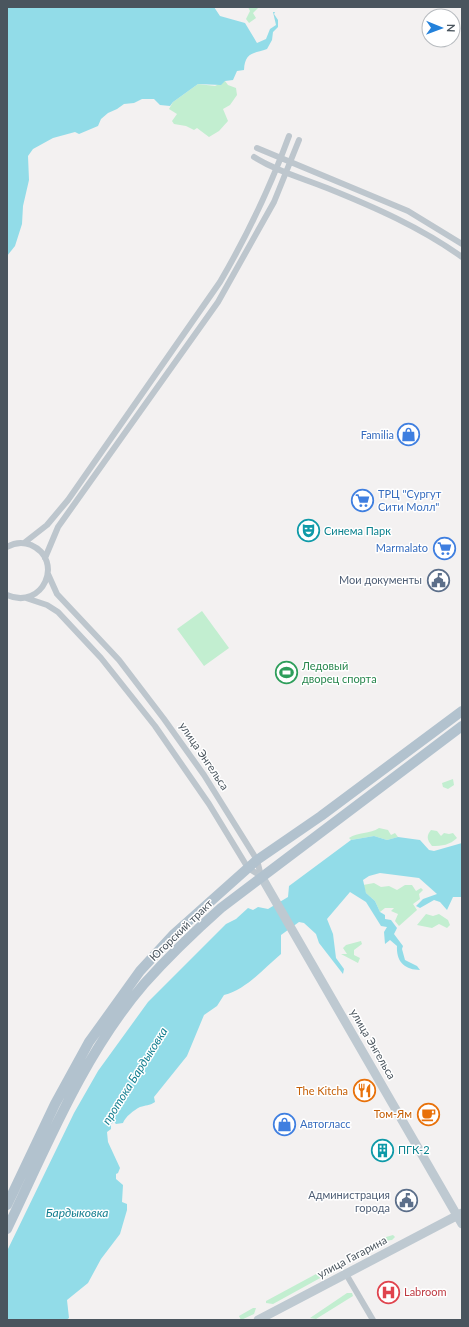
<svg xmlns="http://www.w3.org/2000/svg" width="469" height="1327" font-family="Lato,sans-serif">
	<rect width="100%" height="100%" fill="#f3f1f1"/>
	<path fill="#c2eed0" d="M248,7L258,8L253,13L256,18L249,23L246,19L250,11Z
		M225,81L228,85L236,88L237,95L230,105L223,109L228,121L219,131L209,137L197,128L194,130L186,126L174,124L172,121L177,114L169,109L173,102L198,84L215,86Z
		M202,611L229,648L204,666L177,629Z
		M453,779L454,785L448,789L443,787L442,783Z
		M379,828L388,830L391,835L395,833L398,837L387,840L374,836L351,840L349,838C358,832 370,834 379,828Z
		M431,830L437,831L441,836L444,833L449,834L453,833L457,838C450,845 442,846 432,846C427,840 426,836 431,830Z
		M374,883L381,887L389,886L397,890L405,885H412L416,891L421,888L423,890L419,894L420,899L413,904L417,910L399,926L395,921L398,914L391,911L394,908H385L380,912L375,901L366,893L363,885Z
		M426,914L433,916L439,914L448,920L450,925L447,928L439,924L432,928L417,925Z
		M361,941L362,944L354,950V955L360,958L358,963L341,954H347L343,948L346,945Z
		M393,1235L395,1237L392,1240C378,1241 368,1256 355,1259L352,1257L379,1240H384L386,1237Z
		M342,1260L343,1267L325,1277H322L273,1304L266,1303V1301Z
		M347,1293H352L353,1296L316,1319L310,1318Z
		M253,1308H256L254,1314L241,1320L239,1316Z"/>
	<path fill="#92dce8" d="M7,7H214L220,16L245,23L257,43L266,39L270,29L276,25L273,12H275L274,14L278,20V27L273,32L272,40L267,49C253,54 245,52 244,70L237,71L233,80L225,81L221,85L198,84L173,102L170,106L160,105L154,99H142L134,103L124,104L117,109L108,113L101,119L98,126L79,134L75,132L53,138L33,149L28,156L29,180L23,206L22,224L15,246L7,256Z
		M374,836L387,840L398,837L420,840L429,850L434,851L462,843V897H453L447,910L440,902L434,900L420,908L416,906L423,899L437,894L419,878L380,873L369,876L363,880L366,893L375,901L380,912L385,915V919L391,920L397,928L394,934L403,946L402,949L405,960L417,966L420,970C405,970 396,962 397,946L390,940L385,944L384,932L387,927L381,926L366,902L350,892L327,919L333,934L336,958L344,969L343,974L319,943L316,934L304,923L299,922L281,935V954C263,969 247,989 224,995L217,1006L204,1015L187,1056L154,1097L155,1102C149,1106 146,1105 140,1107C134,1110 125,1117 123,1123L116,1124L114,1122L111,1124V1129L107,1132L108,1142L120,1168L118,1173L116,1174V1179L123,1185L122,1202L127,1204V1210L120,1234L101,1259L88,1283L67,1300L69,1318L66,1320H7V1251L74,1113L98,1071L148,1002L226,924L236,919L248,908L253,910L258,907L268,909L288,897L289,886L351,840Z"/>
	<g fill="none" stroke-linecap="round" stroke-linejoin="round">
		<path stroke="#bdc6cd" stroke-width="6" d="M257,148L408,211L462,244
			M254,157C276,171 302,178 327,188C374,207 420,227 462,257
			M24,543L47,525L68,500L220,282C248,234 270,188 289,136
			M7,547C14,543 23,542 31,545C65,560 43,611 7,595
			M45,558L58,527L218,302L274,202L299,140
			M48,574L57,594L119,660L164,719L204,775L257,860L261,876
			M26,598L47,605L58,612L101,658L155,726L209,804L248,868L261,876
			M346,1274L373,1320"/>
		<path stroke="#bec9d1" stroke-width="9" d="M261,876L462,1224
			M258,1320L462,1213"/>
		<path stroke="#b2c2ce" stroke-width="10" d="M7,1205L55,1104L89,1042L140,971L174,934L257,860L321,816L462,711
			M7,1229C47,1146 83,1055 144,984C168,957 194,932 221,908L462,726"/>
	</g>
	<defs>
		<symbol id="shop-ring" viewBox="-11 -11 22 22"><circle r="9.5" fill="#fff" stroke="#3f7fe0" stroke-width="1.5"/><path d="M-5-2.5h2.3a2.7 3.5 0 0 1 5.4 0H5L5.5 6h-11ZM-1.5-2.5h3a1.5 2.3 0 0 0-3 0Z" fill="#3f7fe0"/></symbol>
		<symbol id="supermarket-ring" viewBox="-11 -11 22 22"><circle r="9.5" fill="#fff" stroke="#3f7fe0" stroke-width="1.5"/><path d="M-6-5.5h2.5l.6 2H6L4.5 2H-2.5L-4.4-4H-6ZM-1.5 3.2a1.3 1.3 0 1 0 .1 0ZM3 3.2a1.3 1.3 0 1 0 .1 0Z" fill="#3f7fe0"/></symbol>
		<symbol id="theatre-ring" viewBox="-11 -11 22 22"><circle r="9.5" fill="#fff" stroke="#0f9aa8" stroke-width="1.5"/><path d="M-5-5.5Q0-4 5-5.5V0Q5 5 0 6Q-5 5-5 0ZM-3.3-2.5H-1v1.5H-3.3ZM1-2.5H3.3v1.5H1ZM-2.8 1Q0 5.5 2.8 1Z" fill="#0f9aa8"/></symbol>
		<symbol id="civic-ring" viewBox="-11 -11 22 22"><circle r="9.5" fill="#fff" stroke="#5c6f8a" stroke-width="1.5"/><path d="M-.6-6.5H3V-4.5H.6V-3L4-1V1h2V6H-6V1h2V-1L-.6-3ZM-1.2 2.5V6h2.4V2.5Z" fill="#5c6f8a"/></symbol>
		<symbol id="stadium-ring" viewBox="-11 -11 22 22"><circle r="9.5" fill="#fff" stroke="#2e9e5b" stroke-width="1.5"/><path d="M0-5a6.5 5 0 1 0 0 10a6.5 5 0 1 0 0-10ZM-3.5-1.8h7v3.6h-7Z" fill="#2e9e5b"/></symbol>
		<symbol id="restaurant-ring" viewBox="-11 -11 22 22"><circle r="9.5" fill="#fff" stroke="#e8710a" stroke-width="1.5"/><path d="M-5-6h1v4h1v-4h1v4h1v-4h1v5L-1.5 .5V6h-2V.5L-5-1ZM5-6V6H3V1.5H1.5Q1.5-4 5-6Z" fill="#e8710a"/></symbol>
		<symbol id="cafe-ring" viewBox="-11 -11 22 22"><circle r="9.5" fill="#fff" stroke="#e8710a" stroke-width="1.5"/><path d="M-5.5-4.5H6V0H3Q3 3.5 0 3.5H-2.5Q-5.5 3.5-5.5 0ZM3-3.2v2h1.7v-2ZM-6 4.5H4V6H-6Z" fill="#e8710a"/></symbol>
		<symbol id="building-ring" viewBox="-11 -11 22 22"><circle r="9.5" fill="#fff" stroke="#0f9aa8" stroke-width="1.5"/><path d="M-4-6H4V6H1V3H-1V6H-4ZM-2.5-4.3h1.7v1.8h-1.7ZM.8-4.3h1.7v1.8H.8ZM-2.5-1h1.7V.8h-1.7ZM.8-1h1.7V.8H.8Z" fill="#0f9aa8"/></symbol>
		<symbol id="hospital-ring" viewBox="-11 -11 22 22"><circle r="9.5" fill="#fff" stroke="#e0444e" stroke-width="1.5"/><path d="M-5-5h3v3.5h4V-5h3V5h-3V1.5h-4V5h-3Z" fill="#e0444e"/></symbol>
	</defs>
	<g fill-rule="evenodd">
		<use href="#shop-ring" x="396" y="422" width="25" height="25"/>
		<use href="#supermarket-ring" x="350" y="488" width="25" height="25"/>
		<use href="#theatre-ring" x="296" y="518" width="25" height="25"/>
		<use href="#supermarket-ring" x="432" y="536" width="25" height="25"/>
		<use href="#civic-ring" x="426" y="568" width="25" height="25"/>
		<use href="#stadium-ring" x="274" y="660" width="25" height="25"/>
		<use href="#restaurant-ring" x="352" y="1078" width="25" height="25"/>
		<use href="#cafe-ring" x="416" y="1102" width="25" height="25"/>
		<use href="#shop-ring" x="272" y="1112" width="25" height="25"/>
		<use href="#building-ring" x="370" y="1138" width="25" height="25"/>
		<use href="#civic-ring" x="394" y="1188" width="25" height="25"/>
		<use href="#hospital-ring" x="376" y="1280" width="25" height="25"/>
	</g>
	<g text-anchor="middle" stroke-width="3" stroke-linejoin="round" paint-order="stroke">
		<g font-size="11" fill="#366cbe" stroke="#fff" text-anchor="end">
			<text x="394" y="439">Familia</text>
			<text x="378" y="498" text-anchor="start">ТРЦ "Сургут<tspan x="378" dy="13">Сити Молл"</tspan></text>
			<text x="428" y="552">Marmalato</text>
			<text x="300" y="1128" text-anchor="start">Автогласс</text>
		</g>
		<g font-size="11" fill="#0d838f" stroke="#fff" text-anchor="start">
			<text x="324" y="535">Синема Парк</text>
			<text x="398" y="1154">ПГК-2</text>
		</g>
		<g font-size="11" fill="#4e5e75" stroke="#fff" text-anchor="end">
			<text x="422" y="584">Мои документы</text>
			<text x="390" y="1199">Администрация<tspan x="390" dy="13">города</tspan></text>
		</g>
		<g font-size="11" fill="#27864d" stroke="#fff" text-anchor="start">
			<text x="302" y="670">Ледовый<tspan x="302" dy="13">дворец спорта</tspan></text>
		</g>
		<g font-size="11" fill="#4a555e" stroke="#fff">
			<text transform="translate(204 756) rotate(56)" y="4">улица Энгельса</text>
			<text transform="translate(181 930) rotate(-44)" y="4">Югорский тракт</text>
			<text transform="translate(373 1044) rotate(60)" y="4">улица Энгельса</text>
			<text transform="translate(352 1257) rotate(-28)" y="4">улица Гагарина</text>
		</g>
		<g font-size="11" fill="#c56008" stroke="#fff" text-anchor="end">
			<text x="348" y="1095">The Kitcha</text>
			<text x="412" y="1118">Том-Ям</text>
		</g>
		<g font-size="11" fill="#be3a42" stroke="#fff" text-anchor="start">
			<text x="404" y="1296">Labroom</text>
		</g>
		<g font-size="12" font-style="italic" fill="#147f90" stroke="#fff">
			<text transform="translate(135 1076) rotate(-58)" y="4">протока Бардыковка</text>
			<text x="77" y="1217">Бардыковка</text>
		</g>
	</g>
	<rect width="469" height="1327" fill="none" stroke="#4a555e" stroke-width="16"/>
	<g transform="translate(441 28) rotate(91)"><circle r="19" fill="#ffffff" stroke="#b7bbbf"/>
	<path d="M0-3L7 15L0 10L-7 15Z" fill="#2381db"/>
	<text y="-6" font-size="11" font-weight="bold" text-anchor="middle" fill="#4a555e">N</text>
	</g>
</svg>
